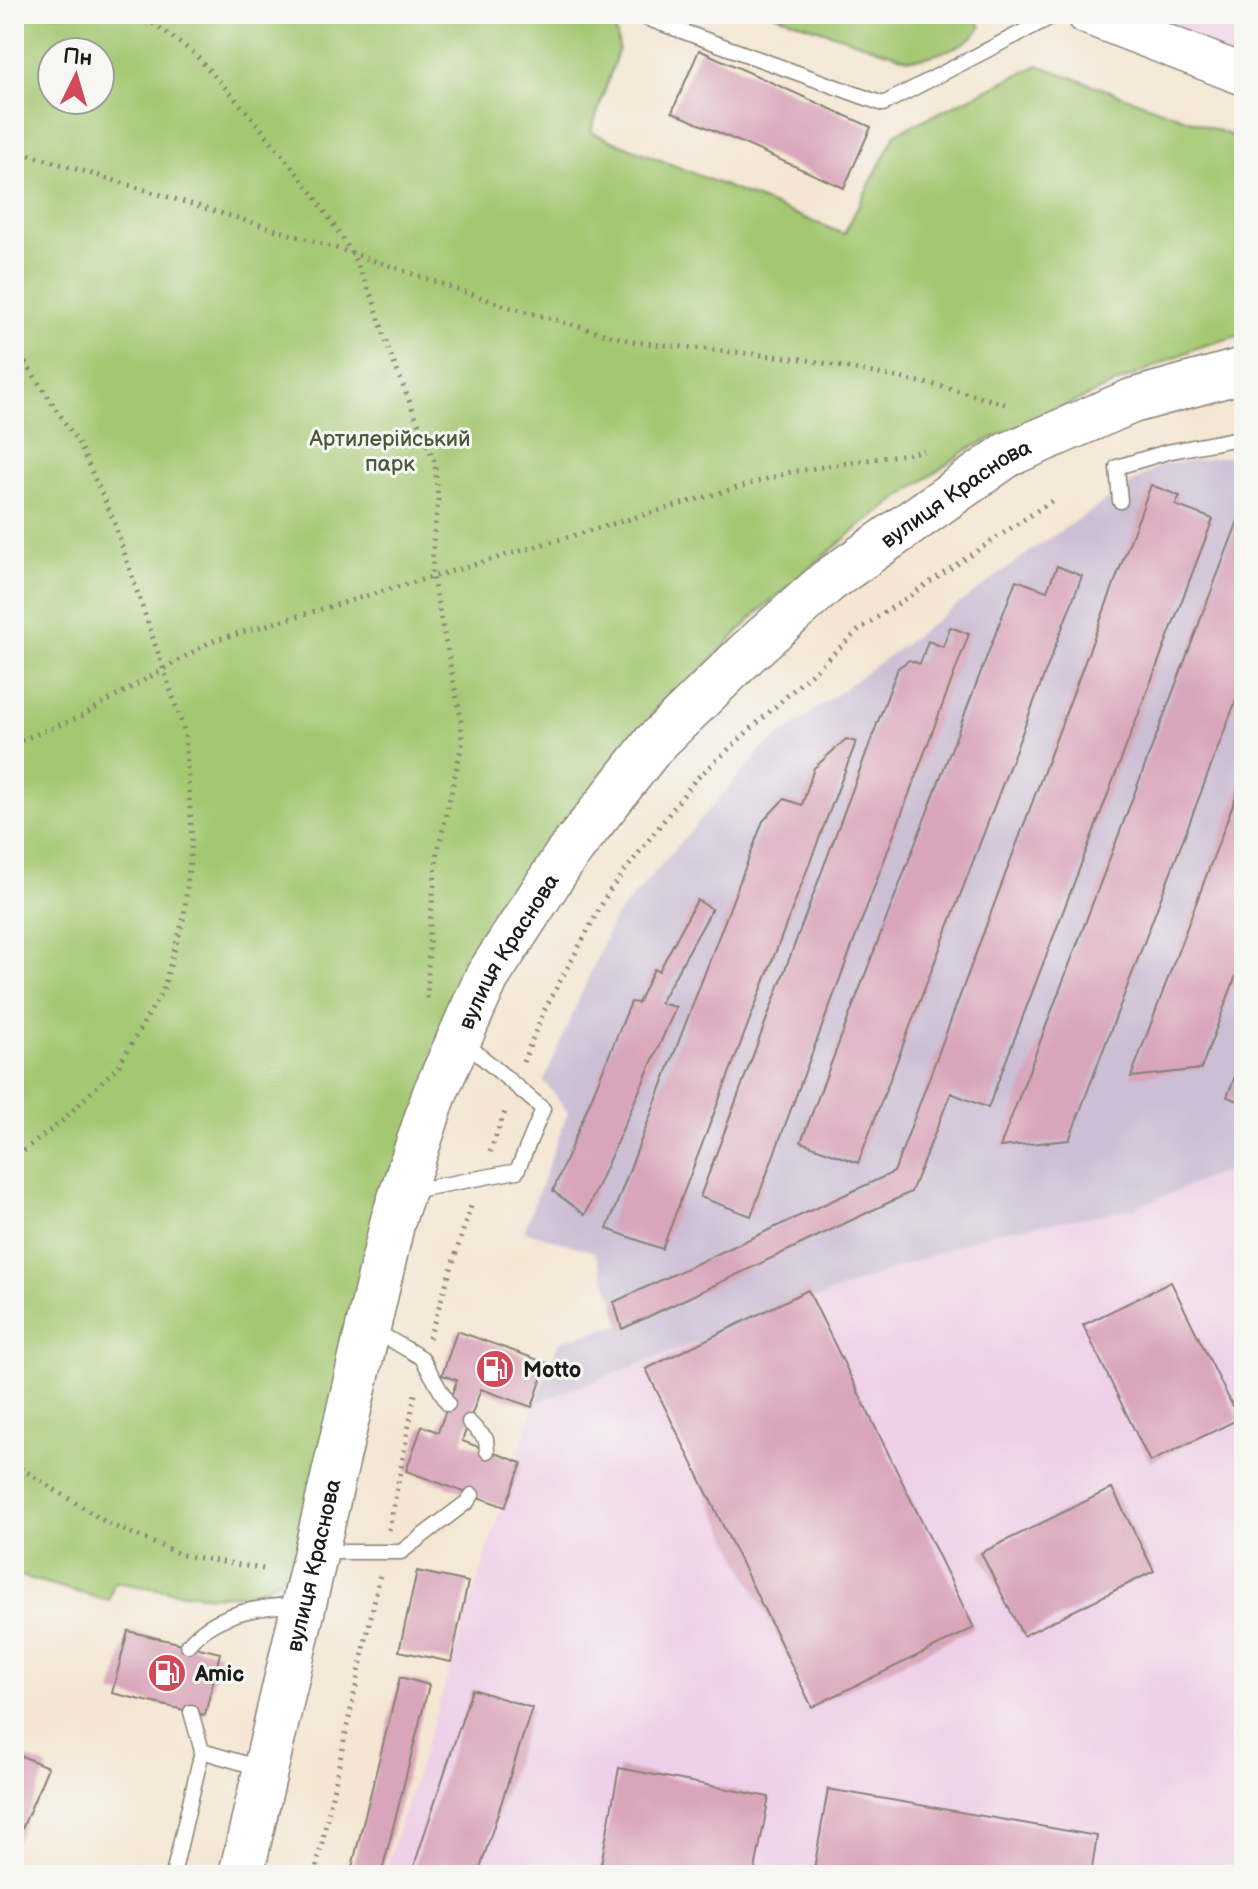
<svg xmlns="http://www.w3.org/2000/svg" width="1258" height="1889" font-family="'Balsamiq Sans',sans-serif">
	<rect width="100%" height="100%" fill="#f6f6f2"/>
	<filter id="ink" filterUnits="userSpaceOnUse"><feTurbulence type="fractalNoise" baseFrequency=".0125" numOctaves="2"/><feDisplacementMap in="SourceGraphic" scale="16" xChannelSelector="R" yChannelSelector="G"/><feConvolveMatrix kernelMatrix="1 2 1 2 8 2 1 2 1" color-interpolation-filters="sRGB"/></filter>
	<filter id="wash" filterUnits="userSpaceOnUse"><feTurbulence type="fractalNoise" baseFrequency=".006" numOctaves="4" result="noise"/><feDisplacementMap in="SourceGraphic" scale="32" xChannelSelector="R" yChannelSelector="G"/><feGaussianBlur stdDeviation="1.8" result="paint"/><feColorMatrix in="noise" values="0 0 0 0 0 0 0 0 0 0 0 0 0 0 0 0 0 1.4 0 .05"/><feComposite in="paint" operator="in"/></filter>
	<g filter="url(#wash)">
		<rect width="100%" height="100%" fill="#f4e6d2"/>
		<path fill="#eed0e8" d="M1096,14H1244V71Z
			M1244,1163V1875H384L535,1403L991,1233L1133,1209Z"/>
		<path fill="#ccbed4" d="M1244,454V1163L1133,1209L991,1233L535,1403L559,1341L623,1324L595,1252L524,1231L568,1112L544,1081L613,920L761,750L1032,550L1160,465Z"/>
		<path fill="#a4c872" stroke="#607247" stroke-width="2" fill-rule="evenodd" d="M14,14H613L619,48L591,132L844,234L896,133L1038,65L1244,140V334L1196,348L968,449L860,526L757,613L654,719L443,1043L305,1549C296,1560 286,1574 275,1582C234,1609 160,1588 114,1582L109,1601L14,1574ZM52,52H100V100H52Z
			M773,14H961L977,20L981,27C970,46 929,59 908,59Z"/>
		<g id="blocks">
			<path fill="#d9a5ba" d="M699,50L871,127L844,188L672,112Z
				M1151,485L1180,496L1175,505L1213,519L988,1108L951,1093L911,1192L622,1329L614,1302L894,1172Z
				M1244,505V679L1069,1140L1000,1147Z
				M1057,566L1082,576L858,1163L801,1142L1016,580L1047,591Z
				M950,627L969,634L751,1216L700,1197L898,668L909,660L920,664L928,641L943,647Z
				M846,739L856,742L662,1249L607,1229L763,821L784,799L802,805L814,768Z
				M1244,775V954L1201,1069L1131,1077Z
				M697,900L712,909L660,1003L676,1007L585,1215L553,1191L631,1002L638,1003L654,969L659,971Z
				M1244,1053V1103L1227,1097Z
				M1171,1282L1239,1419L1150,1462L1083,1325Z
				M808,1290L974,1628L812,1707L646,1369Z
				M457,1331L547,1363L532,1407L481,1389L462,1441L522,1463L505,1507L406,1471L422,1426L438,1432L457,1380L442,1375Z
				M1112,1488L1154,1571L1023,1636L981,1553Z
				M417,1571L468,1582L451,1662L399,1651Z
				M128,1631L220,1653L205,1715L112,1693Z
				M400,1677L429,1685L381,1875H350Z
				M472,1689L532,1708L478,1875H411Z
				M14,1753L48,1767L14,1848Z
				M619,1768L769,1797L754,1875H599Z
				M828,1789L1097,1836L1091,1875H813Z"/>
		</g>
	</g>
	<g filter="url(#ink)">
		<use href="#blocks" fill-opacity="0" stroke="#888177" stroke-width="2"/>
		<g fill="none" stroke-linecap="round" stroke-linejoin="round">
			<defs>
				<path id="lane" d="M643,14V17L883,104L1057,14
					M1120,501L1117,467L1167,452L1244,437
					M411,1191L517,1171L543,1109L464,1042
					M372,1329L422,1358L448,1404
					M469,1422L486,1439L487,1451
					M320,1552H401L467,1502L472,1495
					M188,1645C215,1612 259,1607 299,1604
					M202,1751L263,1769
					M173,1875L202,1751L191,1712"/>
				<path id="secondary" d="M1087,14L1244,75"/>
				<g id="primary">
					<path id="s1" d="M241,1875L393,1220L435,1093L487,977L565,857L654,744L747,653L828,581L1007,455L1132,401L1244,370"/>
				</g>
			</defs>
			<use href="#lane" stroke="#888177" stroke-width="17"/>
			<use href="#secondary" stroke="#888177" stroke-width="43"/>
			<use href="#primary" stroke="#888177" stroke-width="47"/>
			<path stroke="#888177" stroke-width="5" stroke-dasharray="2 6" stroke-linecap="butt" d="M140,14L194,53L254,120L312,192L352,253L373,299L390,354L435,463L438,499L433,542L432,575L461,718L462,744L437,855L430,923L427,1001
				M14,150L352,253L506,306L634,342L803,359L940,386L1006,404
				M14,351L25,362L78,442L111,514L185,733L192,838L184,917L163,990L119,1065L62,1121L14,1158
				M14,743L80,717L212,641L791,472L924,451
				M523,1062L544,1011L608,893L695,780L860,629L1053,500
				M490,1152L506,1109
				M429,1338L472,1203
				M14,1464L107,1523L182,1555L269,1570
				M389,1530L415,1394
				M315,1875L380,1575"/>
			<use href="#lane" stroke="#fff" stroke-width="14"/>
			<use href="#secondary" stroke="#fff" stroke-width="40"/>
			<use href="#primary" stroke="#fff" stroke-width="44"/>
		</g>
	</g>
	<defs>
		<symbol id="fuel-disc" viewBox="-11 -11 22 22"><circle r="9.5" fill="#d1495b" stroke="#f6f6f2"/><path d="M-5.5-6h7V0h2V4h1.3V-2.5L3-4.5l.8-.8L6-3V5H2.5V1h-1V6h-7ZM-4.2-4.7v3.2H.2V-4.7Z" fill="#fff"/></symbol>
	</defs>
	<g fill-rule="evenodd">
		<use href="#fuel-disc" x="473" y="1347" width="44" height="44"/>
		<use href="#fuel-disc" x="145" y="1651" width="44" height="44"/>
	</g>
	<g text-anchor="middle" stroke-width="6" stroke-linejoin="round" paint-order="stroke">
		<g font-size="22" fill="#4c583a" stroke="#f6f6f2">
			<text x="390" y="446">Артилерійський<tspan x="390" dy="25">парк</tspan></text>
		</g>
		<g font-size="22" fill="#1c1c1c" stroke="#f6f6f2">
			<text dy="8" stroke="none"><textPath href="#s1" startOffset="1614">вулиця Краснова</textPath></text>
			<text dy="8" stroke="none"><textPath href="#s1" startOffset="966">вулиця Краснова</textPath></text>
			<text dy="8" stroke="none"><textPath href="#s1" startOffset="318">вулиця Краснова</textPath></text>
		</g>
		<g font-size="22" font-weight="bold" fill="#1c1c1c" stroke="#f6f6f2" text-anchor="start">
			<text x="523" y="1377">Motto</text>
			<text x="195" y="1681">Amic</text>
		</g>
	</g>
	<rect width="1258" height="1889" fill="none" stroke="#f6f6f2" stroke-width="48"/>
	<g transform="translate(76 76) rotate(5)"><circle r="38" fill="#f6f6f2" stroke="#9f9f9c" stroke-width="2"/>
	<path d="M0-6L14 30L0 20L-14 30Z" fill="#d1495b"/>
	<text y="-12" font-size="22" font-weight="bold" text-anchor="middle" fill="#1c1c1c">Пн</text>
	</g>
</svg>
